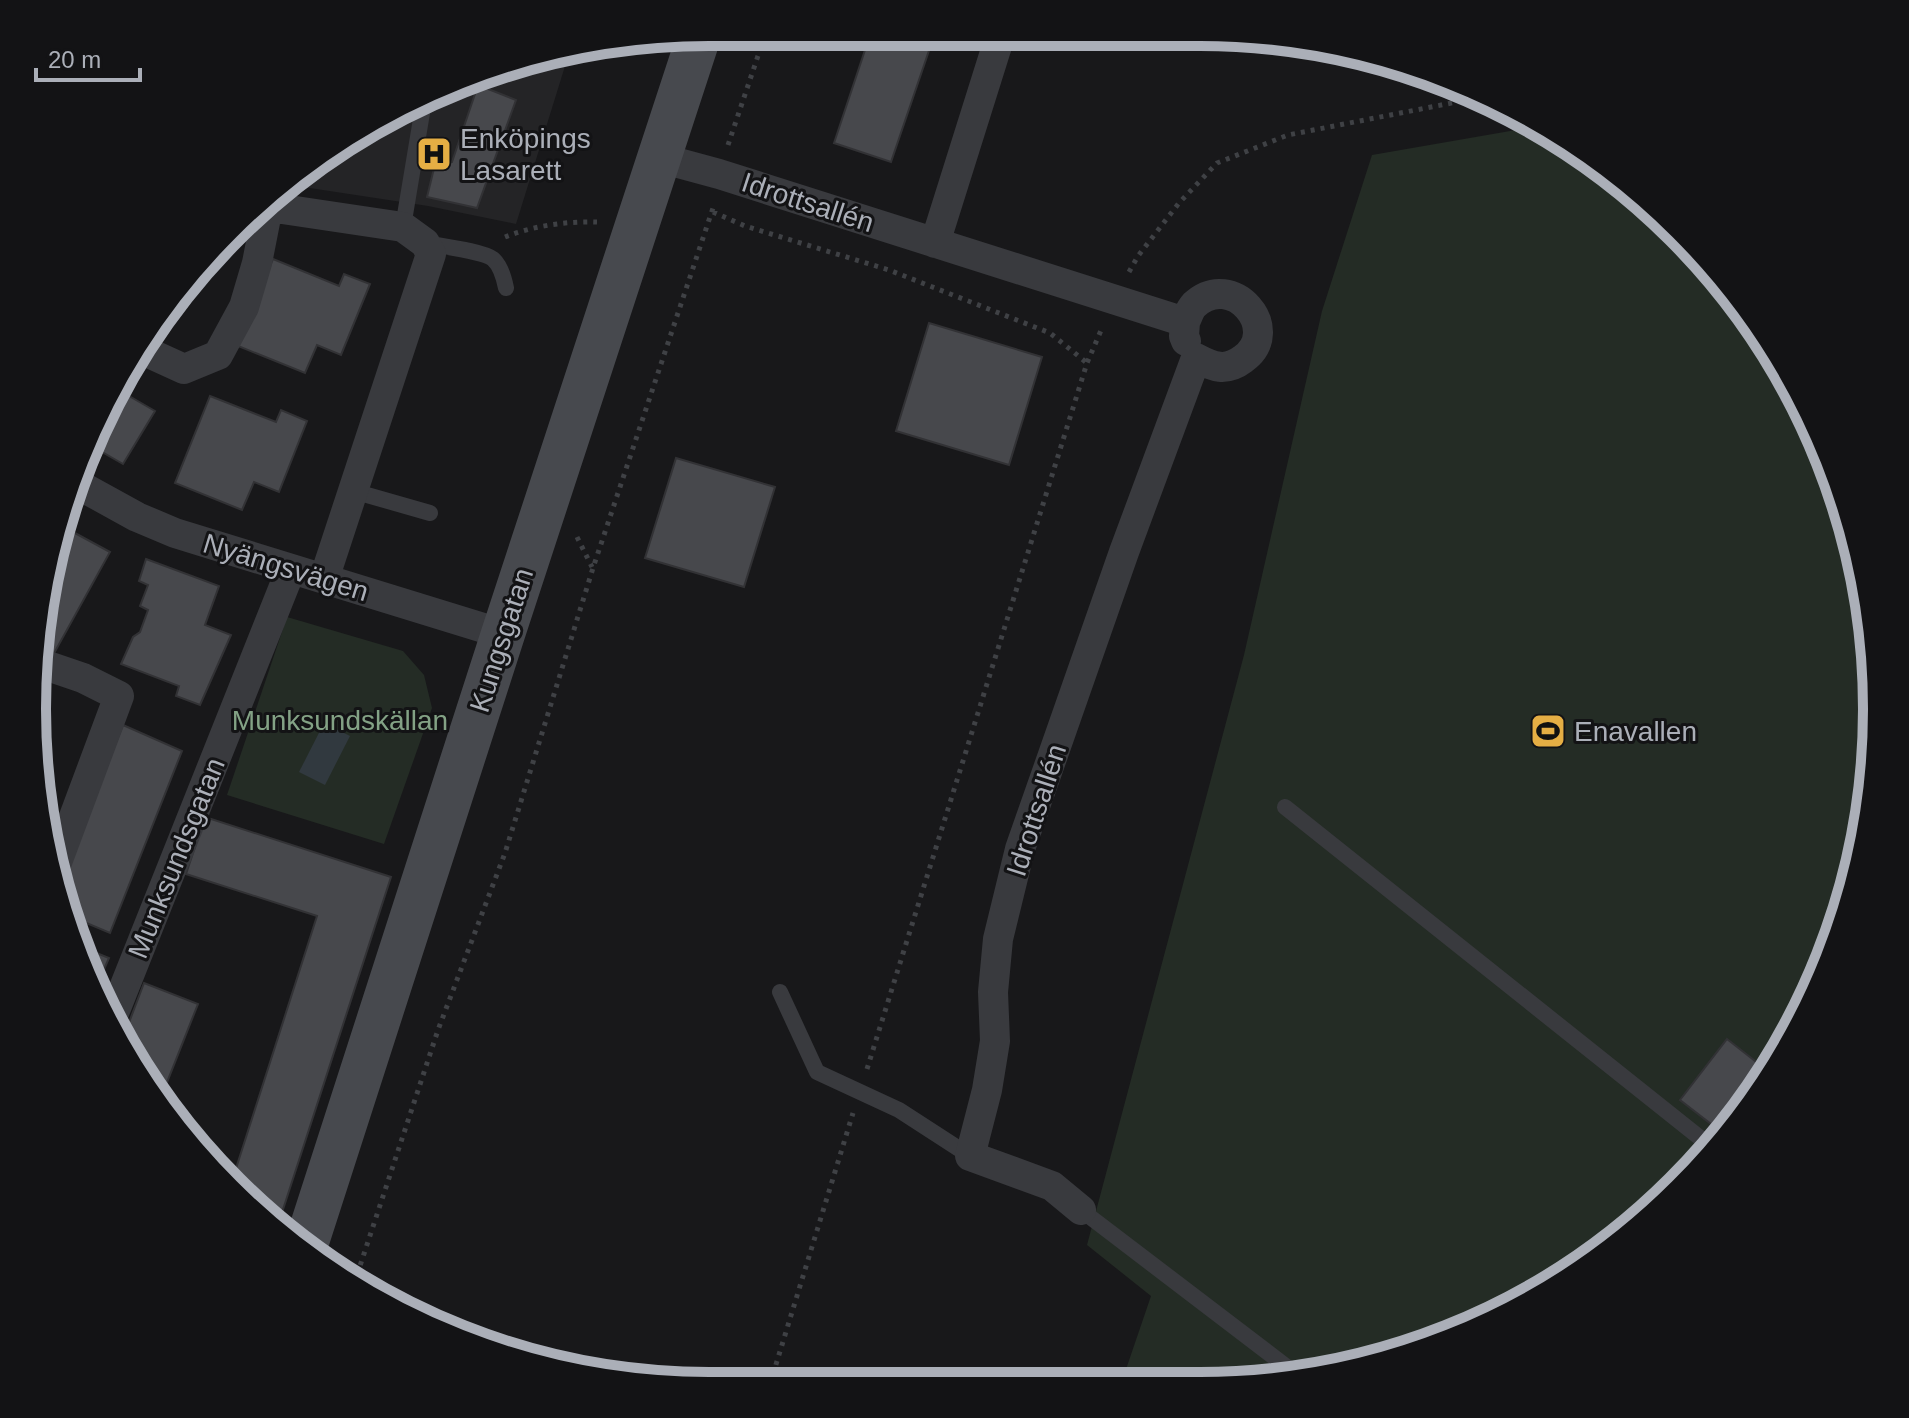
<svg xmlns="http://www.w3.org/2000/svg" width="1909" height="1418" font-family="Arial,sans-serif">
	<rect width="100%" height="100%" fill="#18181a"/>
	<path fill="#242426" d="M570,50L516,224L428,206L290,185L370,123L533,55Z"/>
	<path fill="#242c25" d="M1533,127L1576,146L1737,297L1807,410L1854,534L1876,665L1871,798L1841,927L1786,1048L1709,1156L1612,1246L1459,1335L1289,1380L1122,1381L1151,1296L1087,1245L1244,655L1322,311L1372,155Z
		M287,617L403,651L424,675L432,708L384,844L227,795Z
		M363,1290L644,1381L533,1363L371,1296Z"/>
	<path fill="#31393f" d="M324,723L350,736L325,785L299,772Z"/>
	<path fill="#47484c" stroke="#323235" stroke-width="2" d="M871,32L935,33L891,162L834,143Z
		M478,85L516,100L477,208L427,197L436,160L452,162Z
		M273,259L339,286L344,274L370,284L341,355L317,345L305,373L238,346Z
		M929,323L1042,357L1009,465L896,431Z
		M1792,385L1807,410L1813,424L1781,400Z
		M117,389L155,411L123,464L90,445L102,409Z
		M210,396L276,422L281,410L307,421L279,492L254,482L242,510L175,483Z
		M676,458L775,487L744,587L645,558Z
		M62,526L110,552L52,657L40,651L45,577Z
		M146,559L219,586L205,625L231,635L200,705L176,696L179,686L121,664L133,637L140,632L148,610L140,606L148,585L139,581Z
		M123,725L182,751L110,933L65,914L59,883Z
		M205,817L391,877L277,1228L263,1218L231,1184L317,916L186,874Z
		M77,945L109,958L98,983Z
		M144,983L198,1004L160,1100L125,1033Z
		M1727,1039L1769,1072L1724,1134L1680,1100Z"/>
	<g fill="none" stroke-linecap="round" stroke-linejoin="round">
		<path stroke="#3f4145" stroke-width="5" stroke-dasharray="4 6" stroke-linecap="butt" d="M728,145L766,32
			M713,212L745,226L889,270L1050,333L1087,363
			M505,237C533,226 566,221 597,222
			M1129,272L1138,256L1179,203L1217,163L1288,135L1472,99
			M577,537L592,567
			M867,1069L1087,363L1102,328
			M354,1284L438,1030L505,853L593,568L714,205
			M770,1384L853,1113"/>
		<path stroke="#393a3e" stroke-width="16" d="M403,227L424,101
			M425,243C440,246 483,251 493,259C501,266 504,278 506,288
			M353,491L430,513
			M1285,807L1714,1149
			M780,992L817,1072L899,1110L970,1156
			M1081,1210L1300,1377"/>
		<path stroke="#393a3e" stroke-width="30" d="M660,158L719,174L1185,322L1184,336L1186,341
			M262,206L403,227L425,243L431,254L324,579
			M935,243L1001,33
			M145,349L149,353L184,369L218,355L244,307L257,263L268,207
			M77,484L137,517L175,533L503,634
			M39,663L83,678L119,696L56,865
			M114,1013L291,569
			M1081,1210L1052,1186L970,1156L987,1090L995,1041L993,992L998,939L1020,849L1124,552L1196,358C1213,367 1226,372 1243,359C1284,330 1232,269 1194,305C1190,309 1188,316 1185,322"/>
		<path stroke="#47494e" stroke-width="44" d="M305,1248L503,634L700,33"/>
	</g>
	<defs>
		<symbol id="hospital-square" viewBox="-11 -11 22 22"><rect x="-9" y="-9" width="18" height="18" rx="4" fill="#e5ae44" stroke="#131315"/><path d="M-5-5h3v3.5h4V-5h3V5h-3V1.5h-4V5h-3Z" fill="#111"/></symbol>
		<symbol id="stadium-square" viewBox="-11 -11 22 22"><rect x="-9" y="-9" width="18" height="18" rx="4" fill="#e5ae44" stroke="#131315"/><path d="M0-5a6.5 5 0 1 0 0 10a6.5 5 0 1 0 0-10ZM-3.5-1.8h7v3.6h-7Z" fill="#111"/></symbol>
	</defs>
	<g fill-rule="evenodd">
		<use href="#hospital-square" x="414" y="134" width="40" height="40"/>
		<use href="#stadium-square" x="1528" y="711" width="40" height="40"/>
	</g>
	<g text-anchor="middle" stroke-width="6" stroke-linejoin="round" paint-order="stroke">
		<g font-size="28" fill="#abafb8" stroke="#131315" text-anchor="start">
			<text x="460" y="148">Enköpings<tspan x="460" dy="32">Lasarett</tspan></text>
			<text x="1574" y="741">Enavallen</text>
		</g>
		<g font-size="28" fill="#abafb8" stroke="#131315">
			<text transform="translate(808 202) rotate(18)" y="10">Idrottsallén</text>
			<text transform="translate(286 567) rotate(17)" y="10">Nyängsvägen</text>
			<text transform="translate(501 640) rotate(-72)" y="10">Kungsgatan</text>
			<text transform="translate(1036 810) rotate(-72)" y="10">Idrottsallén</text>
			<text transform="translate(176 858) rotate(-68)" y="10">Munksundsgatan</text>
		</g>
		<g font-size="28" fill="#83a285" stroke="#131315">
			<text x="340" y="730">Munksundskällan</text>
		</g>
	</g>
	<path d="M0 0H1909V1418H0ZM709 46H1200A663 663 0 0 1 1863 709V709A663 663 0 0 1 1200 1372H709A663 663 0 0 1 46 709V709A663 663 0 0 1 709 46Z" fill="#131315" fill-rule="evenodd"/>
	<path fill="none" stroke="#abafb8" stroke-width="10" d="M709 46H1200A663 663 0 0 1 1863 709V709A663 663 0 0 1 1200 1372H709A663 663 0 0 1 46 709V709A663 663 0 0 1 709 46Z"/>
	<path d="M36 68v12h104v-12" fill="none" stroke="#abafb8" stroke-width="4"/>
	<text x="48" y="68" font-size="24" fill="#abafb8" stroke="#131315" stroke-width="6" paint-order="stroke">20 m</text>
</svg>
